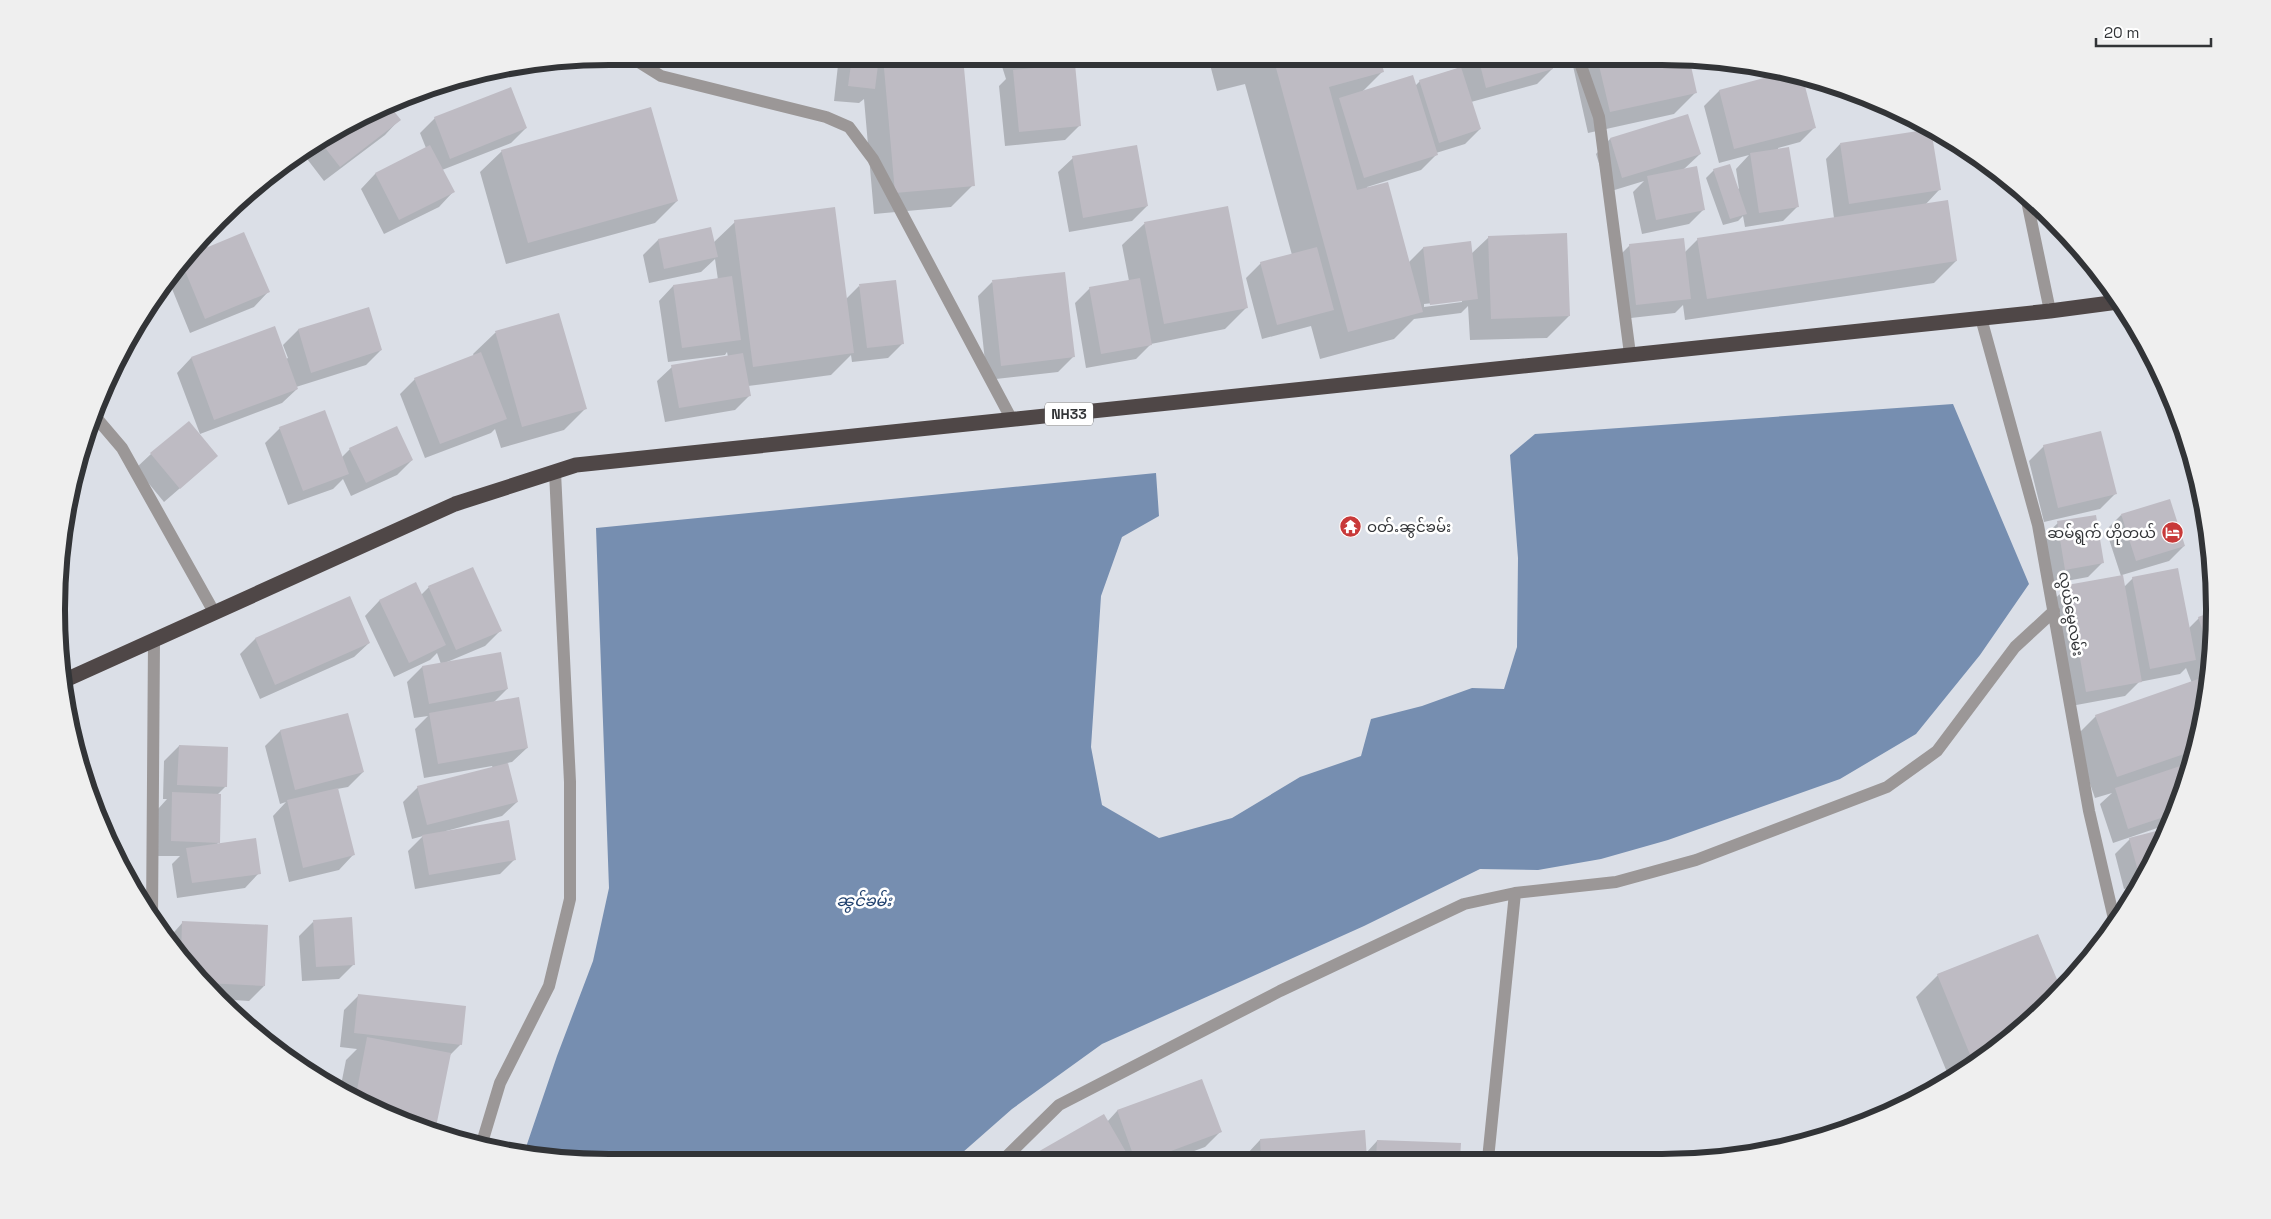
<svg xmlns="http://www.w3.org/2000/svg" width="2271" height="1219" font-family="'Space Grotesk','Noto Sans Myanmar',sans-serif">
	<rect width="100%" height="100%" fill="#dbdfe7"/>
	<path fill="#768eb0" d="M1953,404L2029,584L1980,655L1916,734L1840,779L1668,840L1601,859L1538,870L1480,869L1364,926L1102,1044L1012,1109L954,1160L574,1162L524,1153L557,1056L593,961L609,888L596,528L1156,473L1159,516L1122,537L1101,596L1091,747L1102,805L1159,838L1232,818L1300,777L1361,756L1371,719L1422,706L1472,688L1504,689L1517,647L1518,558L1510,455L1535,434Z"/>
	<path fill="#0003" fill-rule="evenodd" d="M608,56H717L705,68L607,63Z
		M839,56L878,57L877,63L885,57H962L973,185L951,207L874,214L864,99L859,103L834,101Z
		M999,57H1090L1068,65L1080,125L1065,140L1005,146L999,86L1006,79ZM1045,62L1047,68L1038,69Z
		M1208,57H1378L1382,72L1362,92L1415,86L1420,81L1462,67L1459,57H1549L1552,69L1537,84L1471,102L1480,129L1465,144L1436,153V155L1421,170L1367,187L1408,263L1423,248L1471,254L1489,237L1569,316L1547,338L1470,340L1468,306L1461,313L1414,319L1394,339L1320,359L1311,326L1262,339L1246,278L1261,263L1292,255L1245,84L1217,91ZM1462,300V302L1424,307V304Z
		M1571,57H1688L1696,92L1674,114L1588,133Z
		M1790,73L1801,74L1815,127L1800,142L1778,148L1798,206L1783,221L1745,227L1743,216L1738,221L1723,225L1706,178L1714,170L1739,189L1736,169L1749,155L1719,163L1704,106L1719,91Z
		M388,105L399,120L385,135L324,181L301,151L333,130Z
		M435,118L526,128L511,143L442,170L453,192L439,207L384,234L361,189L375,174L426,148L420,133Z
		M1610,139L1700,154L1683,170L1704,209L1689,224L1642,234L1633,192L1644,181L1608,192L1596,154Z
		M1840,144L1939,190L1925,205L1956,261L1934,283L1685,320L1683,305L1675,313L1622,319L1615,260L1630,245L1685,252L1698,239L1834,218L1826,159Z
		M502,151L677,201L655,223L506,264L480,172Z
		M1073,158L1147,206L1132,221L1069,232L1058,172Z
		M1227,208L1247,307L1225,329L1151,344L1136,359L1086,368L1075,303L1090,288L1129,281L1122,245L1144,224Z
		M735,222L846,299L859,286L903,343L888,358L852,362L851,355L831,375L748,386L750,395L735,410L665,422L657,381L672,367L728,357L727,352L725,355L668,362L659,301L673,286L718,280L715,259L701,272L649,283L643,255L658,240L713,243Z
		M183,259L268,292L254,307L190,333L168,279Z
		M992,282L1073,357L1058,372L987,380L978,296Z
		M368,308L381,350L366,365L296,387L297,389L282,403L200,434L177,373L191,358L286,359L288,358L283,345L298,330Z
		M145,310L150,319L132,335Z
		M558,315L585,409L564,430L501,448L495,429L491,433L425,458L400,394L415,379L474,356L473,354L495,333Z
		M280,428L342,457L350,449L412,460L397,475L351,496L343,479L333,489L288,505L265,443Z
		M2044,446L2115,494L2100,509L2044,522L2029,461Z
		M151,454L217,456L164,502L136,468Z
		M2121,515L2184,546L2169,561L2122,575L2124,587L2133,578L2189,628L2199,618L2212,613L2214,646L2196,753L2169,824L2113,843L2100,804L2112,793L2095,798L2074,738L2096,716L2192,683L2186,668L2180,674L2139,682L2125,696L2071,706L2053,601L2067,586L2121,576L2106,530Z
		M2058,523L2103,562L2088,577L2050,584L2043,537Z
		M429,587L500,631L485,646L447,662L507,689L493,703L527,748L512,762L507,763L517,802L502,816L446,831V833L515,859L500,874L415,889L408,851L423,836L412,839L403,802L418,787L493,768L492,766L424,778L415,729L428,716L414,718L407,682L422,667L441,664L437,653L430,660L394,677L365,616L379,601L421,595Z
		M349,598L369,643L354,657L260,699L240,654L255,639Z
		M347,714L363,772L348,787L337,789L353,855L339,870L289,882L273,816L286,802L280,804L265,746L280,731Z
		M179,746L226,786L217,795L219,842L216,845L259,873L245,888L177,898L172,864L180,856H156L158,809L167,799H163L164,761Z
		M2131,838L2158,854L2137,886L2124,889L2115,854Z
		M183,922L264,986L249,1001L217,999L168,939Z
		M313,922L354,964L339,979L302,981L299,936Z
		M2038,935L2060,990L1998,1049L1949,1077L1916,997L1938,975Z
		M359,995L461,1044L449,1056L434,1132L365,1106L340,1090L346,1060L357,1049L340,1047L344,1010Z
		M1201,1080L1220,1132L1205,1147L1170,1160H1028L1107,1122L1117,1111Z
		M1260,1140L1366,1153L1377,1141L1459,1159H1246V1155Z"/>
	<path fill="#bebbc3" d="M852,57H879L875,89L848,86Z
		M883,57H963L975,186L895,193Z
		M1018,57H1044L1020,64Z
		M1243,57H1270V58L1245,64Z
		M1273,57H1380L1384,72L1329,87L1357,190L1388,182L1423,312L1348,332Z
		M1478,57H1550L1553,69L1486,88Z
		M1597,57H1689L1697,93L1610,112Z
		M1075,64L1081,126L1019,132L1013,70Z
		M1461,67L1481,129L1439,143L1419,80Z
		M1787,72L1802,75L1816,128L1734,149L1719,90Z
		M1413,75L1438,155L1364,178L1339,98Z
		M511,87L527,128L450,159L434,117Z
		M389,105L401,120L340,167L319,140L333,130Z
		M651,107L678,201L528,243L501,150Z
		M1688,114L1701,154L1622,178L1610,138Z
		M1931,129L1941,190L1849,204L1840,143Z
		M430,145L455,192L399,220L375,173Z
		M1137,145L1148,206L1083,218L1072,156Z
		M1789,147L1799,207L1759,213L1750,153Z
		M1730,164L1747,214L1730,219L1713,169Z
		M1697,166L1705,210L1656,220L1647,176Z
		M1948,200L1957,261L1707,299L1697,238Z
		M1228,206L1248,308L1164,324L1144,222Z
		M835,207L854,353L753,367L734,220Z
		M711,227L718,257L664,269L658,239Z
		M244,232L270,292L205,319L181,261L184,257Z
		M1567,233L1570,316L1491,319L1488,236Z
		M1684,238L1691,299L1636,305L1629,244Z
		M1471,241L1478,299L1430,305L1423,247Z
		M1317,247L1334,310L1277,325L1260,262Z
		M1065,272L1075,357L1001,366L992,280Z
		M732,276L741,340L682,348L673,285Z
		M1140,278L1152,345L1101,354L1089,287Z
		M896,280L904,344L867,348L859,284Z
		M369,307L382,350L311,373L298,329Z
		M146,309L151,319L137,326L144,312Z
		M559,313L587,409L522,427L495,331Z
		M275,326L298,389L214,420L191,357Z
		M481,352L507,419L440,444L414,378Z
		M743,353L751,396L679,408L671,365Z
		M325,410L349,474L303,491L279,427Z
		M189,421L218,456L180,489L150,453Z
		M397,426L413,460L366,483L349,448Z
		M2101,431L2117,494L2058,508L2043,445Z
		M2170,499L2185,546L2136,561L2121,514Z
		M2096,515L2104,563L2065,570L2057,521Z
		M473,567L502,631L456,650L428,586Z
		M2178,568L2196,660L2150,669L2132,577Z
		M2123,575L2142,682L2086,692L2067,585Z
		M416,582L446,645L409,663L379,600Z
		M350,596L370,643L275,685L255,638Z
		M2212,612L2214,646L2212,657L2198,617Z
		M501,652L508,689L429,704L422,666Z
		M2198,679L2205,699L2196,750L2117,777L2095,715Z
		M519,697L528,748L438,764L429,713Z
		M348,713L364,772L295,790L280,730Z
		M179,745L228,747L227,787L177,785Z
		M2192,762L2173,814L2128,829L2115,788Z
		M508,763L518,802L427,825L417,786Z
		M338,788L355,855L303,868L287,800Z
		M172,792L221,794L220,843L171,841Z
		M509,820L516,860L429,875L422,835Z
		M2168,828L2158,854L2145,874L2139,875L2129,838Z
		M256,838L261,874L192,883L186,848Z
		M352,917L355,965L316,967L313,920Z
		M182,921L268,925L265,986L204,983L181,955Z
		M2038,934L2061,989L2003,1044L1971,1057L1937,974Z
		M358,994L466,1006L462,1045L354,1033Z
		M367,1037L451,1053L435,1132L365,1106L355,1100Z
		M1202,1079L1222,1132L1147,1160H1135L1117,1110Z
		M1104,1114L1126,1152L1112,1160H1031L1029,1157Z
		M1365,1130L1367,1159H1261L1260,1139Z
		M1377,1140L1461,1143L1460,1159H1376Z"/>
	<g fill="none" stroke-linecap="round" stroke-linejoin="round">
		<path stroke="#9b9797" stroke-width="12" d="M629,56L661,76L826,117L849,127L873,159L1012,420
			M1578,57L1599,117L1630,354
			M2026,196L2050,311
			M1981,318L2038,525L2089,811L2114,919
			M93,414L122,448L214,612
			M152,920L154,640
			M481,1146L500,1083L549,986L570,899V782L555,472
			M1488,1159L1515,893
			M1003,1160L1059,1105L1280,991L1464,904L1515,893L1616,882L1696,860L1887,787L1937,751L2015,647L2054,611"/>
		<path stroke="#4f4747" stroke-width="15" d="M61,682L455,504L576,465L2050,311L2118,302"/>
	</g>
	<defs>
		<symbol id="temple-disc" viewBox="-11 -11 22 22"><circle r="9.5" fill="#c83939" stroke="#fff"/><path d="M0-6L5-2H3V0L6.5 2.5H4V6H1.5V3h-3V6H-4V2.5H-6.5L-3 0V-2H-5Z" fill="#fff"/></symbol>
		<symbol id="hotel-disc" viewBox="-11 -11 22 22"><circle r="9.5" fill="#c83939" stroke="#fff"/><path d="M-6-4.5h1.5V1H6V5H4.5V3h-9V5H-6ZM-4 0a1.8 1.8 0 1 1 3.6 0ZM.5 0V-2.5h3Q6-2.5 6 0Z" fill="#fff"/></symbol>
	</defs>
	<g fill-rule="evenodd">
		<use href="#temple-disc" x="1338" y="514" width="25" height="25"/>
		<use href="#hotel-disc" x="2160" y="520" width="25" height="25"/>
	</g>
	<g text-anchor="middle" stroke-width="5" stroke-linejoin="round" paint-order="stroke">
		<rect fill="#fff" stroke="#707173" stroke-width="1" x="1045" y="402.5" width="48" height="23" rx="4"/>
		<g font-size="14" font-weight="bold" fill="#323437">
			<text x="1069" y="419">NH33</text>
		</g>
		<g font-size="15" fill="#323437" stroke="#fff" text-anchor="start">
			<text x="1367" y="532">ဝတ်ႉၼွင်ၶမ်း</text>
			<text x="2156" y="538" text-anchor="end">ဆမ်ရွက် ဟိုတယ်</text>
		</g>
		<g font-size="15" fill="#323437" stroke="#fff">
			<text transform="translate(2071 614) rotate(80)" y="5">လွယ်မွေလမ်း</text>
		</g>
		<g font-size="16" font-style="italic" fill="#1d3e6c" stroke="#fff">
			<text x="864" y="906">ၼွင်ၶမ်း</text>
		</g>
	</g>
	<path d="M0 0H2271V1219H0ZM609 65H1662A544 544 0 0 1 2206 609V610A544 544 0 0 1 1662 1154H609A544 544 0 0 1 65 610V609A544 544 0 0 1 609 65Z" fill="#efefef" fill-rule="evenodd"/>
	<path fill="none" stroke="#323437" stroke-width="6" d="M609 65H1662A544 544 0 0 1 2206 609V610A544 544 0 0 1 1662 1154H609A544 544 0 0 1 65 610V609A544 544 0 0 1 609 65Z"/>
	<path d="M2096 38v8h115v-8" fill="none" stroke="#323437" stroke-width="2.5"/>
	<text x="2104" y="38" font-size="15" fill="#323437" stroke="#ffffff" stroke-width="4" paint-order="stroke">20 m</text>
</svg>
